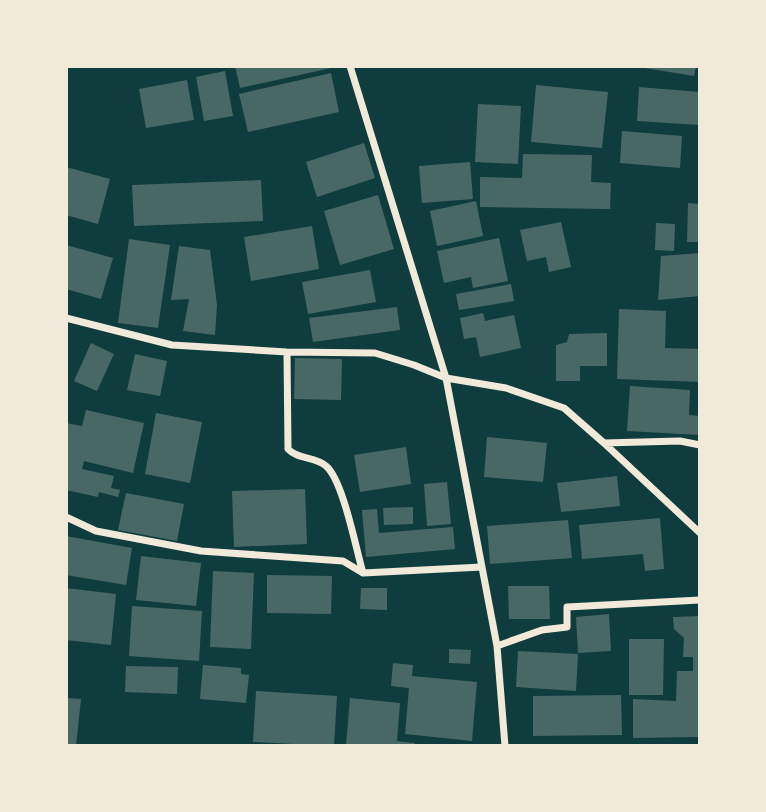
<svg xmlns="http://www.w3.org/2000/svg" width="766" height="812" font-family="'DejaVu Sans',sans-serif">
	<rect width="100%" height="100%" fill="#0f3d3e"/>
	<path fill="#486865" d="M235,66H331V68L240,88Z
		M632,66H696L694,76Z
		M225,71L233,116L204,121L196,77Z
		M331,73L339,112L248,132L239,94Z
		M187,80L194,120L146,128L139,89Z
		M536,85L608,92L602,148L531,142Z
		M639,87L700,92V125L637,121Z
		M478,104L521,106L518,164L475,162Z
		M622,131L682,136L680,168L620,163Z
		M364,143L375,178L317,197L306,162Z
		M523,154L592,155L591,182L611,183L610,209L480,207V177L522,178Z
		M470,162L473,199L422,203L419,166Z
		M66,167L110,179L98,224L66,215Z
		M261,180L263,221L134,226L132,185Z
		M378,195L394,249L340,265L324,211Z
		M476,201L483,236L437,246L430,211Z
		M688,203L700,204V242H687Z
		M561,222L571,267L549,272L546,257L527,261L520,230Z
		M656,223L675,224L674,251L655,250Z
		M312,226L319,269L251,281L244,237Z
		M499,238L508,281L473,288L471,277L444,283L437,251Z
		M129,239L170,245L158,328L118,323Z
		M66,245L113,258L101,299L66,289Z
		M179,246L210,250L217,305L215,335L183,331L189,299L171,300Z
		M700,253V296L658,300L661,256Z
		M370,270L376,302L308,314L302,282Z
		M511,284L514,301L459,310L456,294Z
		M397,307L400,330L313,342L309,318Z
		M619,309L666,311L665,348L700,349V382L617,379Z
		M483,313L485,321L514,315L521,348L480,357L476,337L464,339L460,318Z
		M607,333V366H580V381H556V345L567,342L569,334Z
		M91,343L114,354L97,391L74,381Z
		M135,354L167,361L160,396L127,390Z
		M295,358L342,359L341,400L294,399Z
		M630,386L690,390L689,415L700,416V435L627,431Z
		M86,410L144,423L133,473L84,461L82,469L114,476L111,488L120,490L118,497L99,492L98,497L66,490V423L82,426Z
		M156,413L202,422L190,483L145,474Z
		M487,437L547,443L543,482L484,477Z
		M406,447L411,484L360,492L354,455Z
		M617,476L620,506L561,512L557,483Z
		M447,482L451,524L427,526L424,484Z
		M305,489L307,544L234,547L232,491Z
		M126,493L184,504L177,541L118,530Z
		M413,507V524L384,525L383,508Z
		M377,509L379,533L453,527L455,549L366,557L362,510Z
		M660,518L664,569L645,571L643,554L582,559L579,525Z
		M568,520L572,558L490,564L487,526Z
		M66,536L132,548L126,585L66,575Z
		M141,556L201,563L196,606L136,600Z
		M213,571L254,573L251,649L210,647Z
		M267,575L332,576L331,614L267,613Z
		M508,586H549L550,619H509Z
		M66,588L116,594L111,645L66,640Z
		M361,588H387V610L360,609Z
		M132,606L202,611L199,661L129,656Z
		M609,614L611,651L578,653L576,617Z
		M700,616V737L633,738V699L676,701L677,671H693V657H683L684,638L674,629L673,617Z
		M629,639H664L663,695H629Z
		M449,649L471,650L470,664L449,663Z
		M518,651L578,654L576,691L516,687Z
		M393,663L413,665L412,676L477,682L472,741L405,734L409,688L391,686Z
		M203,665L241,668V674L249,675L246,703L200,699Z
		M126,666L178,667L177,694L125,692Z
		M256,691L337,696L334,746L253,742Z
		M621,695L622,735L533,736V696Z
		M66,698L81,699L76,746H66Z
		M350,698L400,703L397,741L415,743V746H346Z"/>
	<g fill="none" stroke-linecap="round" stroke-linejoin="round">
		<path stroke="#f1e9da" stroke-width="7" d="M350,66L446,378L497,646L505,746
			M66,318L172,345L287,352L375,353L414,365L446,378L506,388L564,408L604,443L700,533
			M287,352L288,449C298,460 315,456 326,466C343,480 356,549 363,573
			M604,443L680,441L700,445
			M66,517L96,531L201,551L343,561L363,573L482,567
			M497,646L542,630L567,627V607L700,600"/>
	</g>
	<rect width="766" height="812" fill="none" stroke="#f1e9da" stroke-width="136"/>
</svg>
